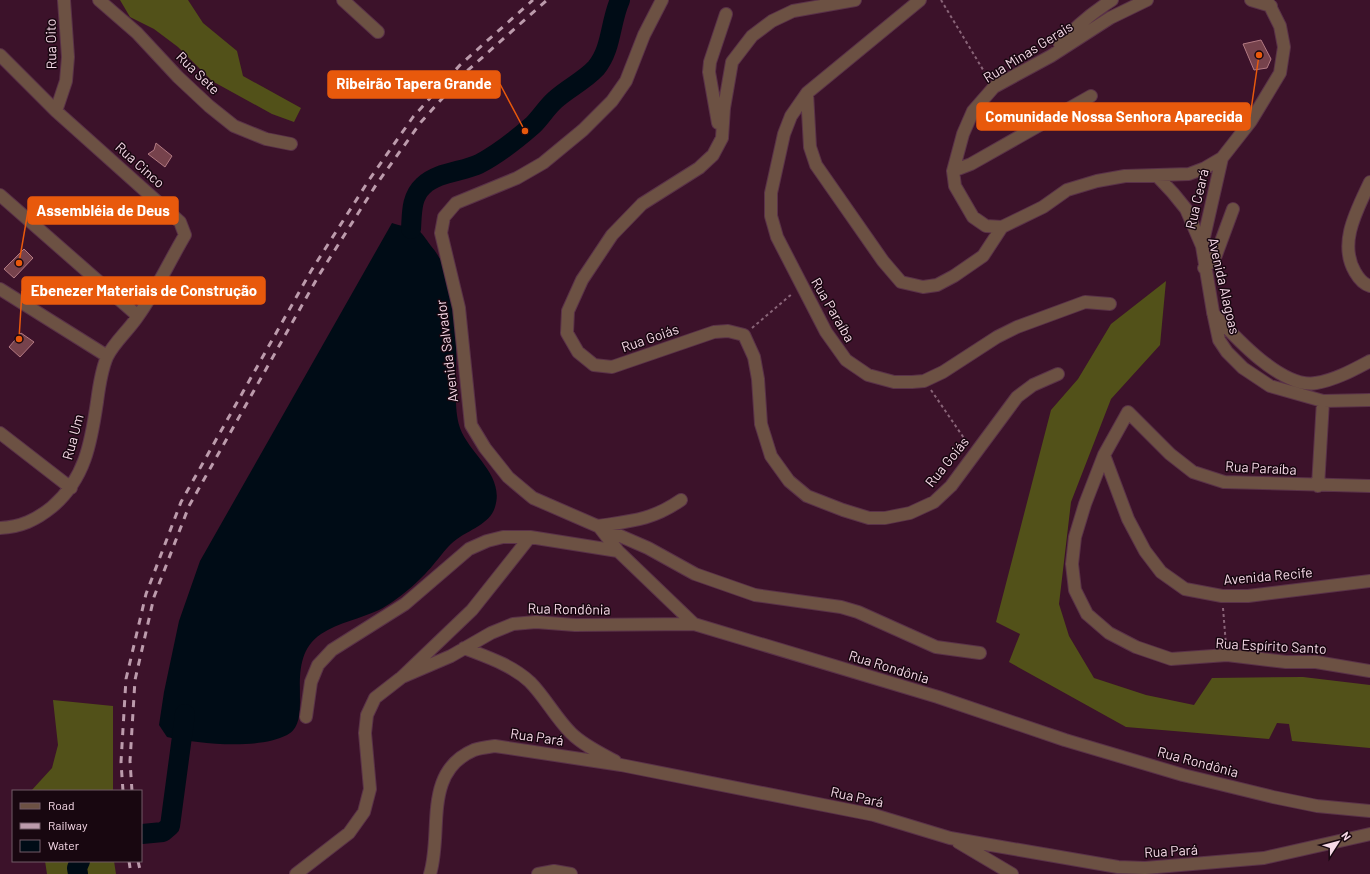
<svg xmlns="http://www.w3.org/2000/svg" width="1370" height="874" font-family="Barlow,sans-serif">
	<rect width="100%" height="100%" fill="#3c122a"/>
	<path fill="#525119" d="M120,0H188L203,23L237,51L243,76L301,108L294,122L272,114L212,81L178,47L154,29L130,17Z
		M1166,281L1160,345L1111,399L1071,502L1059,604L1069,636L1094,678L1146,695L1194,705L1212,678L1303,677L1370,685V748L1292,741L1289,724L1277,723L1269,739L1126,727L1009,662L1020,634L996,622L1051,410L1078,379L1111,324Z
		M53,700L113,706V791H31L52,768L58,745Z
		M45,861H114L116,874H47Z"/>
	<path fill="#000c16" d="M392,223C400,226 411,227 419,231C423,234 428,242 431,246C461,281 456,339 456,381C456,397 455,413 460,428C470,455 505,475 495,507C490,524 469,530 457,539C447,546 441,556 433,565C421,580 397,601 379,610C360,619 339,622 321,634C281,661 316,720 287,735C258,750 199,744 167,737L159,725L164,692L179,621L200,561Z"/>
	<g fill="none" stroke-linecap="round" stroke-linejoin="round">
		<path stroke="#000c16" stroke-width="20" d="M411,229C412,214 411,197 423,186C437,172 462,172 479,164C498,154 517,139 533,125C541,117 547,107 555,100C568,88 584,81 596,68C612,49 610,22 620,0
			M142,834L163,832L170,826L185,714
			M78,874L77,868L80,861"/>
	</g>
	<path fill="#76424c" stroke="#b27982" d="M1261,40L1271,59L1267,68L1254,70L1243,44Z
		M156,143L172,156L165,167L148,154L154,150Z
		M24,249L33,258L14,278L4,269Z
		M21,333L34,342L20,357L9,347Z"/>
	<g fill="none" stroke-linecap="round" stroke-linejoin="round">
		<defs>
			<path id="minor" d="M99,0L137,33L178,77L209,106L234,126L266,139L291,144
				M343,0L378,32
				M662,0L644,35L626,81L612,101L583,130L543,163L517,178L456,203L444,217L441,233L459,308L471,425L485,448L508,477L533,498L648,548L695,574L755,595L841,607L858,612L936,647L980,653
				M855,0L793,11L772,21L752,36L732,62L724,108L722,138L713,155L699,168L642,204L612,235L582,280L568,311L567,333L578,352L594,365L612,367L714,332L728,331L744,335L754,357L758,379L761,424L771,456L789,481L807,496L843,510L869,518H885L910,513L934,502L951,486L1017,397L1033,385L1058,374
				M920,0L807,93L791,116L784,134L771,193V216L777,237L826,332L846,360L868,375L894,382H912L924,381L943,372L997,337L1017,327L1085,302L1110,304
				M1147,0L1110,18L1051,56L994,87L973,111L963,134L953,171L955,186L973,217L986,226L1002,227L1043,207L1067,190L1097,181L1125,176L1189,174L1205,168L1222,158L1251,121L1280,73L1284,47L1280,26L1267,0
				M1251,0L1271,6
				M1060,45C1075,26 1092,13 1112,0
				M0,55L56,111L180,222L185,235C169,262 156,291 138,316C129,330 114,342 107,357C101,371 99,387 97,402C91,443 85,479 52,507C36,520 21,527 0,528
				M807,93L810,147L816,165L883,261L901,282L923,287L937,285L954,276L983,256L1002,227
				M56,111L66,81L68,57L64,0
				M718,123L709,72L710,62L726,14
				M953,171L971,164L1091,96
				M1157,176L1173,193L1186,209L1202,246L1213,312L1219,340L1227,352L1243,368L1270,386L1323,401L1370,400
				M1370,182C1357,210 1338,243 1355,272C1359,279 1363,284 1370,286
				M0,195L138,316
				M1202,246L1222,158
				M1204,268L1212,261L1216,255L1233,209
				M0,289L107,356
				M1213,313C1234,336 1282,389 1316,383C1335,380 1353,370 1370,361
				M0,433L71,488
				M1104,455L1128,519L1145,551L1161,572L1185,589L1222,596H1248L1370,581
				M1318,486L1323,401
				M1370,486L1224,482L1193,472L1170,454L1128,412L1104,455L1085,504L1075,537L1072,564L1075,590L1087,614L1109,633L1136,647L1171,659L1227,655L1286,662H1316L1370,671
				M598,526C632,521 652,520 681,500
				M600,528L618,551L694,624
				M464,648C487,657 512,665 530,682C545,697 555,717 571,733C583,745 600,753 615,761
				M402,677L451,656L491,633L513,624L536,622L575,625L694,624L938,697L1065,740L1183,775L1273,797L1317,806L1370,811
				M306,717L311,682L318,665L332,650L405,604L469,549L487,541L503,537H530L618,551
				M958,842L1012,874
				M296,874L349,833L364,812L370,789L365,733L367,715L375,698L402,677L472,610L530,537
				M430,874C443,832 422,772 474,750C480,748 488,747 495,746L621,765L874,815L950,838L1118,867L1145,868L1264,858L1370,834
				M538,874L554,871L571,874"/>
		</defs>
		<use href="#minor" stroke="#5a3248" stroke-width="14"/>
		<path stroke="#896478" stroke-width="2" stroke-dasharray="3 3" stroke-linecap="butt" d="M941,0L988,78
			M752,328L793,293
			M931,390L968,444
			M1223,608L1226,645"/>
		<use href="#minor" stroke="#6c5143" stroke-width="12"/>
		<path stroke="#bc9bac" stroke-width="3" stroke-dasharray="7 7" stroke-linecap="butt" d="M123,791L121,762L126,679L146,594L181,502L311,271L369,180L413,117L460,65L533,0
			M132,791L130,761L135,680L154,597L189,506L319,275L376,185L421,122L467,71L547,0
			M129,861L131,874
			M138,861L141,874"/>
	</g>
	<g text-anchor="middle" stroke-width="3" stroke-linejoin="round" paint-order="stroke">
		<g font-size="14" fill="#f6d9e7" stroke="#180710">
			<text transform="translate(51 44) rotate(-91)" y="5">Rua Oito</text>
			<text transform="translate(1028 52) rotate(-32)" y="5">Rua Minas Gerais</text>
			<text transform="translate(198 73) rotate(44)" y="5">Rua Sete</text>
			<text transform="translate(140 165) rotate(42)" y="5">Rua Cinco</text>
			<text transform="translate(1197 199) rotate(-77)" y="5">Rua Ceará</text>
			<text transform="translate(1224 286) rotate(77)" y="5">Avenida Alagoas</text>
			<text transform="translate(833 310) rotate(60)" y="5">Rua Paraíba</text>
			<text transform="translate(650 338) rotate(-19)" y="5">Rua Goiás</text>
			<text transform="translate(447 351) rotate(-97)" y="5">Avenida Salvador</text>
			<text transform="translate(73 437) rotate(-75)" y="5">Rua Um</text>
			<text transform="translate(947 462) rotate(-51)" y="5">Rua Goiás</text>
			<text transform="translate(1261 468) rotate(3)" y="5">Rua Paraíba</text>
			<text transform="translate(1268 576) rotate(-5)" y="5">Avenida Recife</text>
			<text transform="translate(569 609) rotate(1)" y="5">Rua Rondônia</text>
			<text transform="translate(1271 646) rotate(3)" y="5">Rua Espírito Santo</text>
			<text transform="translate(889 667) rotate(17)" y="5">Rua Rondônia</text>
			<text transform="translate(537 737) rotate(8)" y="5">Rua Pará</text>
			<text transform="translate(1198 762) rotate(15)" y="5">Rua Rondônia</text>
			<text transform="translate(857 797) rotate(12)" y="5">Rua Pará</text>
			<text transform="translate(1171 851) rotate(-3)" y="5">Rua Pará</text>
		</g>
	</g>
	<path fill="none" stroke="#e8590c" stroke-width="1.5" d="M525 131L500 84M1259 55L1250 117M19 263L28 211M19 339L22 291"/>
	<g fill="#e8590c" stroke="#180710" stroke-width="1.5">
		<circle cx="525" cy="131" r="4"/>
		<circle cx="1259" cy="55" r="4"/>
		<circle cx="19" cy="263" r="4"/>
		<circle cx="19" cy="339" r="4"/>
	</g>
	<g fill="#e8590c" stroke="#e8590c" stroke-width="1.5">
		<rect x="328" y="71" width="172" height="27" rx="4"/>
		<rect x="977" y="103" width="273" height="27" rx="4"/>
		<rect x="28" y="197" width="150" height="27" rx="4"/>
		<rect x="22" y="277" width="243" height="27" rx="4"/>
	</g>
	<g font-size="15" text-anchor="middle" font-weight="bold" fill="#fff">
		<text x="414" y="89">Ribeirão Tapera Grande</text>
		<text x="1114" y="122">Comunidade Nossa Senhora Aparecida</text>
		<text x="103" y="216">Assembléia de Deus</text>
		<text x="144" y="296">Ebenezer Materiais de Construção</text>
	</g>
	<rect x="12" y="790" width="130" height="72" fill="#180710" stroke="#715b66"/>
	<rect x="20" y="803" width="20" height="6" fill="#6c5143" stroke="#715b66"/>
	<text x="48" y="810" font-size="12" fill="#f6d9e7">Road</text>
	<rect x="20" y="823" width="20" height="6" fill="#bc9bac" stroke="#715b66"/>
	<text x="48" y="830" font-size="12" fill="#f6d9e7">Railway</text>
	<rect x="20" y="840" width="20" height="12" fill="#000c16" stroke="#715b66"/>
	<text x="48" y="850" font-size="12" fill="#f6d9e7">Water</text>
	<g transform="translate(1338 842) rotate(54)" stroke="#180710" stroke-width="3" paint-order="stroke">
	<path d="M0-3L7 15L0 10L-7 15Z" fill="#f6d9e7"/>
	<text y="-6" font-size="11" font-weight="bold" text-anchor="middle" fill="#f6d9e7">N</text>
	</g>
</svg>
